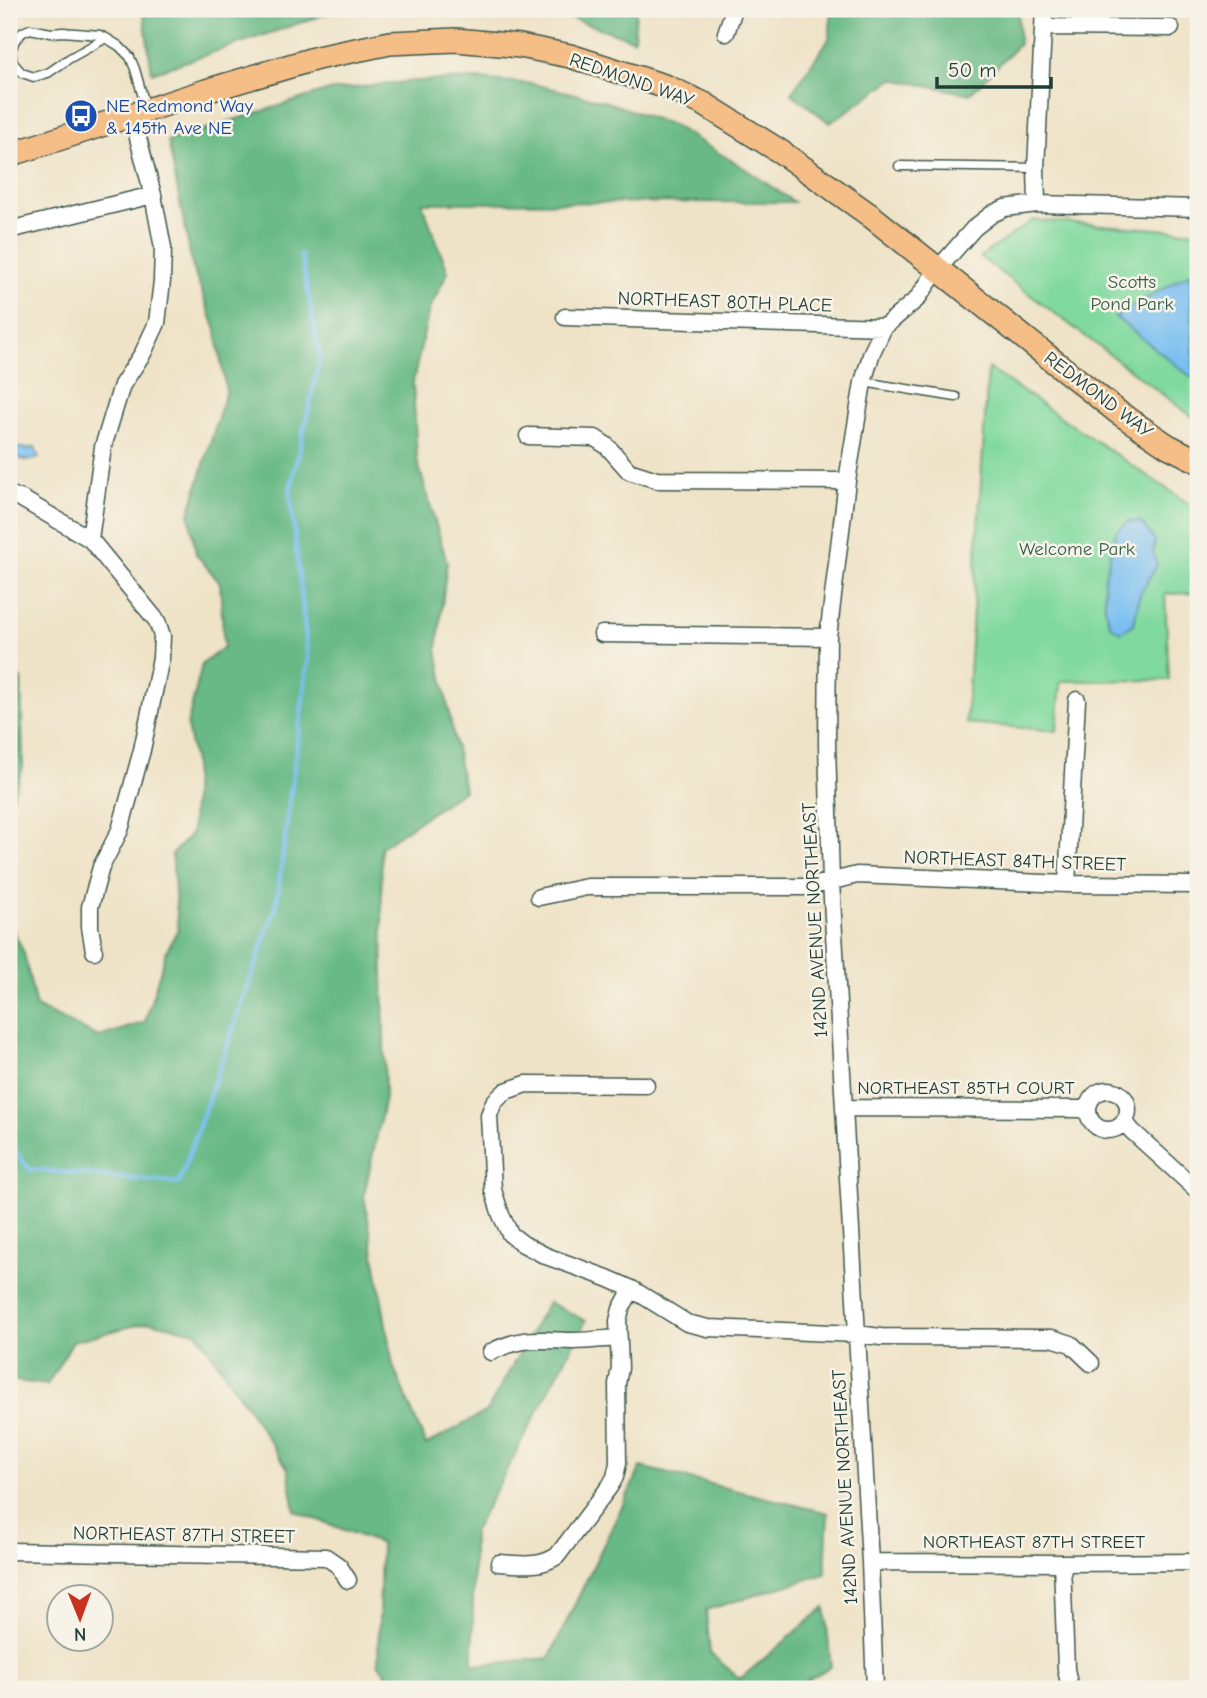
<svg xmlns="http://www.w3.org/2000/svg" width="1207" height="1698" font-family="'Comic Neue',sans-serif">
	<rect width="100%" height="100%" fill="#f7f3e8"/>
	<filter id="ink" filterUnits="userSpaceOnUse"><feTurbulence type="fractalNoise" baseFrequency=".0143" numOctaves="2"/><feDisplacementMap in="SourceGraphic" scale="14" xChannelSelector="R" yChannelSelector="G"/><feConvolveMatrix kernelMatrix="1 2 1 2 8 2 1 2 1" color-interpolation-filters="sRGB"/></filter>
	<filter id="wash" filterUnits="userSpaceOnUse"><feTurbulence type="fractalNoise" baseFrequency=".00686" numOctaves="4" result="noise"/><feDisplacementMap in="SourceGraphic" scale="28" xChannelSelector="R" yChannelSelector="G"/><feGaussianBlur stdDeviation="1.57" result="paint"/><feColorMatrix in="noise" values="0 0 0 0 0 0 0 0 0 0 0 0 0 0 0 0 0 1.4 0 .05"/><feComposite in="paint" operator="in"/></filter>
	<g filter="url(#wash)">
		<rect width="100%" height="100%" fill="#efe3c7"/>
		<path fill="#80d99e" stroke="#508b69" stroke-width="2" d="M1033,220L1198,232V421L980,257Z
			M988,368L1198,510V593L1165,594L1169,680L1061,681L1057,731L966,723Z"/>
		<path fill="#68b985" stroke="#447b5c" stroke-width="2" d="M143,9H341L152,73Z
			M541,9H636L634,40L544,9Z
			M832,9H1018L1019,44L970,94L893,79L830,123L791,93L829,39Z
			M479,79L533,84L604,101L672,125L744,168L794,202L422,203L448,272L429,310L413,382L417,460L447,562L437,650L464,790L381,847L385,1098L364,1195L393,1366L426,1445L487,1411L548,1302L586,1321L473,1533V1665L549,1658L641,1467L828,1513L825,1574L706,1610L710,1653L740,1679L825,1607L831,1667L791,1689H397L378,1663L381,1544L295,1511L288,1469L197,1332L149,1322L73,1341L47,1385L9,1380V921L24,953L36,1007L99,1037L145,1022L166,952L178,929L172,854L192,833L194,763L187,726L202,664L224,647L220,583L196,554L189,514L226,391L216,330L193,269L168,141L326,91L415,81Z
			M9,672L21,679L23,767L9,805Z"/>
		<path fill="#7abff1" stroke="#4c7e92" stroke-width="2" d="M1190,273L1194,379L1115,317Z
			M14,447L28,449L35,447L39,458L28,461L11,456Z
			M1129,521L1141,522L1155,541L1153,552L1157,565L1140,594L1134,624L1121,632L1110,625L1105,607L1104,580L1116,531Z"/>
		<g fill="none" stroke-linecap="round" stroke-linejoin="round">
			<path stroke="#7abff1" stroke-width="4.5" d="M9,1143L29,1169L179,1183L276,906L308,659L290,491L320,358L301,255"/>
		</g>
	</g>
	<g filter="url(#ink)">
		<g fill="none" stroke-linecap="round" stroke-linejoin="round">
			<defs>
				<path id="lane" d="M106,38L70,58L48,73L34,77L22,73L13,63L11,51L15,40L23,32L30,29L51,33L63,32L100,35L106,38L119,46L130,57L135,69L146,108
					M899,166L1036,168
					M863,382L956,397"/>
				<path id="street" d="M1043,27L1171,28
					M726,33L734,9
					M1037,204L1036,168L1044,9
					M9,230L153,195
					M565,317L884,327
					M528,436L595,438L607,446L629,471L657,480L847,481
					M9,494L22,499L90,539L157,621L162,636L161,658L142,750L120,830L101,867L90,907V927L94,951
					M90,539L103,447L122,385L143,353L157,323L162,281L163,248L153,195L132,115
					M602,634L828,637
					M1067,884L1077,700
					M539,897L587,887H808L857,875L1067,884L1198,885
					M646,1085L526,1084L506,1091L494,1102L489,1115L493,1190L501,1215L510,1234L523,1244L546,1256L607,1278L632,1289L687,1323L708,1328L857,1334L881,1337L1052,1338L1071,1344L1091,1363
					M1088 1110a20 20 0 1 1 40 0a20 20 0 1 1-40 0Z
					M845,1108L1087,1109
					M1124,1121L1132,1131L1198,1191
					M491,1352C524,1336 538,1340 573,1341C588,1341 604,1339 618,1338
					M9,1551L326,1557L339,1566L348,1580
					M870,1562L1062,1563L1198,1562
					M499,1563C520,1564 539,1568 557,1556L610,1486L615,1477L618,1463L617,1384L620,1368L618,1321L621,1309L632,1289
					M1062,1563L1066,1669L1070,1689
					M875,1689L870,1562L831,881L827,744L828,637L847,481L863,382L872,352L884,327L917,299L938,269L974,228L992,214L1005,208L1037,204L1198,208"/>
				<path id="primary" d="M9,155L206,91L317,58L390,43L456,40L520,46L570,56L667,87L704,104L781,152L871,216L1119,413L1168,446L1198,461"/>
			</defs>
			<use href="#lane" stroke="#3e564a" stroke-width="11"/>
			<use href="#street" stroke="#3e564a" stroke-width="19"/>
			<use href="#primary" stroke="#3e564a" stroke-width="26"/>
			<use href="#lane" stroke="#fff" stroke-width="8"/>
			<use href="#street" stroke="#fff" stroke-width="16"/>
			<use href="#primary" stroke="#f6be87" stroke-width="23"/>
		</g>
	</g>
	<defs>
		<symbol id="bus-disc" viewBox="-11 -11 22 22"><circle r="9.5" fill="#1a4fb4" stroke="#f7f3e8"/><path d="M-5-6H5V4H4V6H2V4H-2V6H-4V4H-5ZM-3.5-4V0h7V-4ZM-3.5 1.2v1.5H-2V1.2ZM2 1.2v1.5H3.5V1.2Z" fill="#fff"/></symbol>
	</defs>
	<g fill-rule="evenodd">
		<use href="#bus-disc" x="62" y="97" width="38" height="38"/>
	</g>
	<g text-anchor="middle" stroke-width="5" stroke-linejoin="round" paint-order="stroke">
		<g font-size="19" fill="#1f3d34" stroke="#f7f3e8">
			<text transform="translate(632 79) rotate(19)" y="7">REDMOND WAY</text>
			<text transform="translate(725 301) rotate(2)" y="7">NORTHEAST 80TH PLACE</text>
			<text transform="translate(1099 394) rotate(37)" y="7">REDMOND WAY</text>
			<text transform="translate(1015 860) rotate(2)" y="7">NORTHEAST 84TH STREET</text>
			<text transform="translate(814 920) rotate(-93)" y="7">142ND AVENUE NORTHEAST</text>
			<text x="966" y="1094">NORTHEAST 85TH COURT</text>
			<text transform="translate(844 1487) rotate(-93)" y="7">142ND AVENUE NORTHEAST</text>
			<text transform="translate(184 1534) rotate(1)" y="7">NORTHEAST 87TH STREET</text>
			<text x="1034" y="1548">NORTHEAST 87TH STREET</text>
		</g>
		<g font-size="19" fill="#164399" stroke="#f7f3e8" text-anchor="start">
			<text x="106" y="112">NE Redmond Way<tspan x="106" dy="22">&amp; 145th Ave NE</tspan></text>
		</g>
		<g font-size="19" fill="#325c49" stroke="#f7f3e8">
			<text x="1132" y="288">Scotts<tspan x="1132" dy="22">Pond Park</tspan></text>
			<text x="1077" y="555">Welcome Park</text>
		</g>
	</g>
	<rect width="1207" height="1698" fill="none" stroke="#f7f3e8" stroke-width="35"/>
	<g transform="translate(80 1618) rotate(179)"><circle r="33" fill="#f7f3e8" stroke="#a1aaa0" stroke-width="2"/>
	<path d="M0-5L12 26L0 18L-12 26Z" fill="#c8321e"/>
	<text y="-10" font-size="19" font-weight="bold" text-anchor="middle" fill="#1f3d34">N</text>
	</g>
	<path d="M937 77v10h114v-10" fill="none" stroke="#1f3d34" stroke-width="3.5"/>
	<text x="948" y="77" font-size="21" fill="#1f3d34" stroke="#f7f3e8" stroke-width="5" paint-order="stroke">50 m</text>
</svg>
